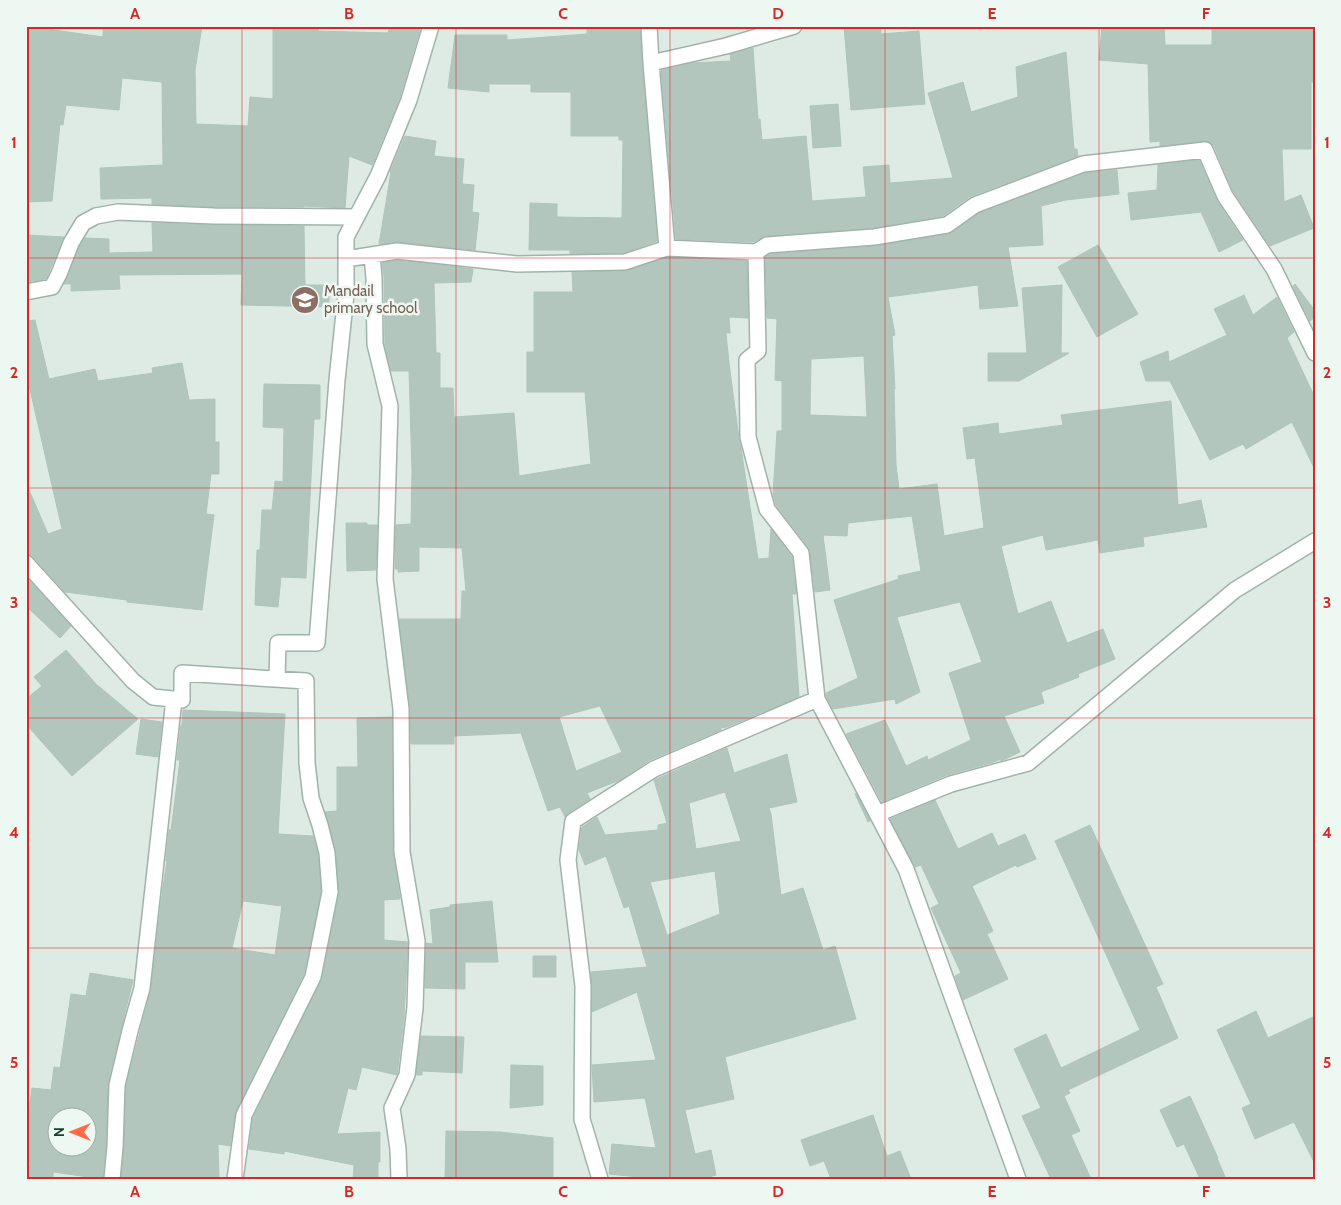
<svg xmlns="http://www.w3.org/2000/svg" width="1341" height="1205" font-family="Cabin,sans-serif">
	<rect width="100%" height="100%" fill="#deebe4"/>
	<path fill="#b3c6bd" stroke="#afc5bb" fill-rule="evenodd" d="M26,26L103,37V26H202L195,70L196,124L248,126L250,97L273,99V26H318V31L388,33L390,26H421L400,97L372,165L349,156L345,208L304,206V207H214L152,204V198L101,199L100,168L163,165L162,82L122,78L119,110L66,105L63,125L60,124L52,201L26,202Z
		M587,26H640L642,64L657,241L623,253L570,254V250H529L530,203L557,204V217L622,218L623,140H619V136H571V92H531V84H489V92L448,88L455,35H507V40L587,34Z
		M844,26H881V34L919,31L925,104L851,110Z
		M1102,26H1164L1165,45H1212V26H1315V82H1311V149H1282L1284,202L1301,195L1314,228L1270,246L1233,191L1214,146L1210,142L1204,141L1160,146V141L1150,142L1148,64L1099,60Z
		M753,48L758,119H760L762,140L806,136L812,201L866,197L863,167L889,165L890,183L953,178L928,93L963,82L971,112L1018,97L1016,67L1066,52L1074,149H1077L1078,156L971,196L943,216L873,228L766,236L753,242L676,239L661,70L692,63L731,61L730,54Z
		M838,104L841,146L813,148L810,106Z
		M405,136L436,141L434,156L464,159L462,184L474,185L472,212L479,213L475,250L398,242L379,244L391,172H390Z
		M1199,160L1217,201L1243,240L1219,252L1201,212L1131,220L1128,193L1157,190L1158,165Z
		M1117,170L1119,194L1066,200L1041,206L1043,245L1008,247L1018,306L980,309L978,285L888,297L895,335L892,336L895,389H894L896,465L899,489L937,484L944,536L984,528L975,458L967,459L963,428L998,423L999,434L1063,425L1061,415L1171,401L1178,505L1201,500L1207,527L1143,537L1144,546L1100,553L1098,540L1046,550L1043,535L1001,546L1018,614L1051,601L1067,643L1103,629L1115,659L1078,674L1079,677L1041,692L1044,703L1004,716L1020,752L1003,760L1001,761V759L994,762L947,775L882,802L846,734L885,720L906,766L927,756L928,760L971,740L949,673L982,662L960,602L897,617L920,692L896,704L895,699L833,709L826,696V693L858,678L834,600L899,579L898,576L921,571L912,516L848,523L847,536L823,535L830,590L815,592L810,552L809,548L776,505L773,494L777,431H782V381L775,380L777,319L767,318L765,257L770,254L875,246L949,234L979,213L1085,173ZM864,356L867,417L810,415L811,359Z
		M152,223L214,225L304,226L305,285H329V307L241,305L242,274L119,275L120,289L71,291V284H64L79,247L85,238L109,239V253L153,252Z
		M26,235L64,237L46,279L26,282Z
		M1098,245L1138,314L1097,337L1058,267Z
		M668,257L747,261L748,318L729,317L730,333H726L729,363L739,439L741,448L758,559L769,558L771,529L792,557L796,594H792L799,697L727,727L721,728V730L650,760L620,780L587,793L590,799L568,813L565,817L560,807L548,811L521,733L454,736V744H411L410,708L399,619H461L462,591H466L462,548L419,547V571L398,572V569H395L396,525L411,524L412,471L409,371H391L385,346L384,276L382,263L397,260L473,269L471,282L434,283L436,353H440V388H453L454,417L514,413L519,476L591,464L585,392H527V352H534V292H573L572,272L625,271ZM600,706L622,752L576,771L559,717Z
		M1295,284L1315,311V317L1310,321L1293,286Z
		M1062,285L1061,353H1069L1019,381H988V353H1027L1022,288Z
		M1244,295L1253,315L1277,297L1294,332L1287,338L1315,398V470L1292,422L1246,449L1243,444L1210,460L1170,381H1146L1140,362L1168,351L1169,362L1227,335L1214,309Z
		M35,320L49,379L95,369L98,381L153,373L152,368L182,363L189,400L215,399V442H219V474H211L206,514L214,515L202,610L127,602V600L65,592L33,557L26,554V483L48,534L62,529L26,372V321Z
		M264,384L320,385V419H314L306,578L281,577L278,607L255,605L257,550H260L262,510H272L275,481L283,482L284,428L263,427Z
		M346,523H367V525H377L376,570L347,571Z
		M26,577L71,626L60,638L26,606Z
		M66,650L96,684L138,719L72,776L26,724V699L42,686L34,677Z
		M183,710L285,714L278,834L313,836L318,855L321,891L304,974L236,1111L230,1146L218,1144L219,1179H121L124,1147L126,1086L151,989L163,887L167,861H166L169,830H171L180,760H177L181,725H182ZM243,901L282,906L275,955L232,948Z
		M392,717L393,852L400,899L384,900V940L408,942L404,1018L397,1075L362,1067L356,1090L348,1088L337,1134L380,1132V1162H378V1179H353L354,1165L284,1151V1154L249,1149L253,1118L322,979L339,894L336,851L325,812L337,811V767H358L357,718Z
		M141,719L162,722L158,757L136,754Z
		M727,748L734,773L787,754L797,802L769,808L771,814L781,895L803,888L823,950L835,946L856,1019L725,1057L734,1099L685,1110L695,1154L711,1150L716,1175L701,1179H659L609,1174L612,1144L656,1148L645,1098L594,1102L592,1065L656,1060L637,992L592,1012V986L591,972L647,967L629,906L624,908L606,856L585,865L579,850L582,827L597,817L605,835L658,830V825L667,823L654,780ZM725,792L741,841L696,849L689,803ZM715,871L720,914L667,935L650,882Z
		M856,793L869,818L870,821L868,822L855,794Z
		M935,800L958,849L992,833L998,846L1025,834L1036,859L1017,867L1016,865L972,886L993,931L987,934L1008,979L963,1000L955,976L961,973L931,908L939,904L921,865L915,867L890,819Z
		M1090,825L1163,984L1156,987L1178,1038L1068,1090L1070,1093L1064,1096L1080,1131L1071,1135L1091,1179H1051L1022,1116L1041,1108L1014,1049L1046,1034L1061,1068L1140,1030L1055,841Z
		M492,901L498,962H465V989L425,988L426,943L433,944L430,910L450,907V905Z
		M533,956H556V977H533Z
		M90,973L133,980L108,1083L106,1146L103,1179L53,1172V1179H29L30,1162L26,1161V1134L32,1088L51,1090L54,1067L60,1068L71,994L86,996ZM58,1118H88V1148H58Z
		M1256,1011L1268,1038L1315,1016V1164L1294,1122L1255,1139L1242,1108L1251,1104L1217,1030Z
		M421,1036L464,1037L462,1073L422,1071V1075H416Z
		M511,1065L543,1066V1105L510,1108Z
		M1190,1096L1218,1158H1217L1226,1179H1200L1184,1144L1177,1147L1160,1110Z
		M873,1115L887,1156L900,1151L911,1179H831L824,1161L810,1166L801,1140Z
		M446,1131L500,1132L553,1138V1179H445Z"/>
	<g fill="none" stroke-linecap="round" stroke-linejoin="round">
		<defs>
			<path id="street" d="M649,26L651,63L726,46L794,26
				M651,63L667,248
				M372,255L374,278L375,344L390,406L385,579L401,709L402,852L417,941L415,1008L407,1075L392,1108L398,1149L399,1179
				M346,259L397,251L517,264L625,262L667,248L756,252
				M26,292L52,287L59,274L71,243L83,223L96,216L118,212L214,216L356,217
				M26,563L133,681L153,697L182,700V673L306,681L307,763L311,798L320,825L327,853L330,892L313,977L244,1115L235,1179
				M277,679L278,643H317L337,380L346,294V237L378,176L409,100L431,26
				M877,814L951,784L1028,763L1235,590L1315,541
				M112,1179L115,1147L117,1085L130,1031L142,988L174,699
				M600,1179L582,1119L583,986L568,860L573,821L654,769L817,699
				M1018,1179L906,869L817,699L801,553L767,509L748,437L747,360L758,351L756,252L767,245L874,237L947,225L975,205L1083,164L1205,150L1225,196L1274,269L1315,353"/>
		</defs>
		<use href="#street" stroke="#a0b3ab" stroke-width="18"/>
		<use href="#street" stroke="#fff" stroke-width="15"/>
	</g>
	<path fill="none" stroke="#d62828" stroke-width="1" stroke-opacity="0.55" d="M242,26V1179M456,26V1179M670,26V1179M885,26V1179M1099,26V1179M26,258H1315M26,488H1315M26,718H1315M26,948H1315"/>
	<defs>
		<symbol id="school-disc" viewBox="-11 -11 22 22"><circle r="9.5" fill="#8d6e63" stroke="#eef8f2"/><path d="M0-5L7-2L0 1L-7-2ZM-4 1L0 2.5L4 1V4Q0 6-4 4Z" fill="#fff"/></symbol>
	</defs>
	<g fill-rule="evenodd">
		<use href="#school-disc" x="289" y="284" width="32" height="32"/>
	</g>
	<g text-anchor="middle" stroke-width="5" stroke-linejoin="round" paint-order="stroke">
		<g font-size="15" fill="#785e54" stroke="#eef8f2" text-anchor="start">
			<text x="324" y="296">Mandail<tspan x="324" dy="17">primary school</tspan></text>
		</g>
	</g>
	<rect width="1341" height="1205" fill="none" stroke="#eef8f2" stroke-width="55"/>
	<g transform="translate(72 1132) rotate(270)"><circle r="24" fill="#eef8f2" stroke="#9aada5"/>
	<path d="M0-4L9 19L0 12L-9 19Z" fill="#ff6b48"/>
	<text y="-8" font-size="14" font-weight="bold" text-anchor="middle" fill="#1d3c32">N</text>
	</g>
	<rect x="28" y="28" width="1286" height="1150" fill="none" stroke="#d62828" stroke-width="2"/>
	<g font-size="16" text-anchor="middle" font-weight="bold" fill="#d62828">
		<text x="135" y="19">A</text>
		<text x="349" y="19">B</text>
		<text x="563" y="19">C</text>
		<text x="778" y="19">D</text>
		<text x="992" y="19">E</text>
		<text x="1206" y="19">F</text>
		<text x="14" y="148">1</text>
		<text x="1327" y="148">1</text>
		<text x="14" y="378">2</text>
		<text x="1327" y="378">2</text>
		<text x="14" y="608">3</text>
		<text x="1327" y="608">3</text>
		<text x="14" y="838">4</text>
		<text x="1327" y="838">4</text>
		<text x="14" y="1068">5</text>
		<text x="1327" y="1068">5</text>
		<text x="135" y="1197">A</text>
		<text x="349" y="1197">B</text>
		<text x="563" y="1197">C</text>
		<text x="778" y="1197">D</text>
		<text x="992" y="1197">E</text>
		<text x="1206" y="1197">F</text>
	</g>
</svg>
